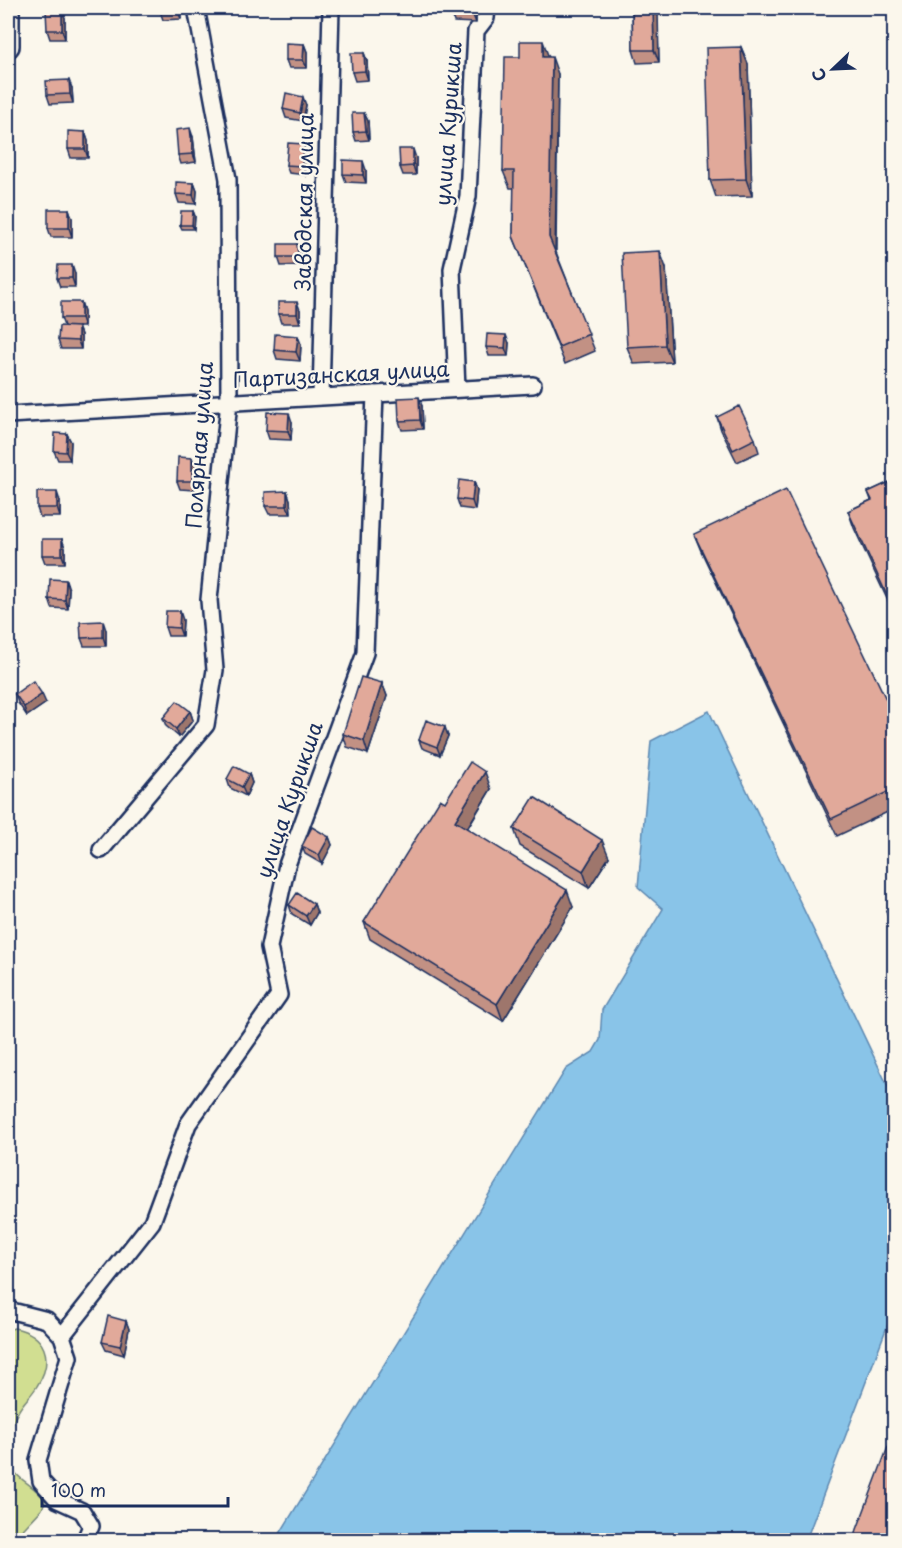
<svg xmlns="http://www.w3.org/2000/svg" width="902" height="1548" font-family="'Playpen Sans',sans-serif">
	<rect width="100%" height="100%" fill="#fbf7ec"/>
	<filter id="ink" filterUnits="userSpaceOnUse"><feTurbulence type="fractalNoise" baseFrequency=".0167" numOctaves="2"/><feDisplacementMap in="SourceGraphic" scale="12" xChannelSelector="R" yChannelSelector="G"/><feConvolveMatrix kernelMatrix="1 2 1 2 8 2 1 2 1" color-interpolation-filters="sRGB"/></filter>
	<g filter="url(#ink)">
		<path fill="#d1de91" stroke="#768678" stroke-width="1.5" d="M14,1328C45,1334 55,1358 37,1386C32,1395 23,1402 18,1412C11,1424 6,1442 8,1456C11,1480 35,1483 45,1501L42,1509L13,1540H8V1330Z"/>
		<path fill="#89c4e8" stroke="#5d88b1" stroke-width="1.5" d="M709,711L894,1099V1308L806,1540H276L566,1069L593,1052L600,1040L602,1010L663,909L638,887L651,741Z"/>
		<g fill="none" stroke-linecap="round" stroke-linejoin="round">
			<defs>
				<path id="street" d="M457,389L452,269L468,196L476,31L486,18L487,8
					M321,397L331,8
					M8,415L533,385
					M101,850L206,725L215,670L209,600L229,402L228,179L196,8
					M8,1310L47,1320L62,1336L69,1357L38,1460L41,1481L58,1500L82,1511L91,1526L85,1540
					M62,1336L152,1222L188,1124L279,995L269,947L287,865L365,653L375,394"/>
				<path id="secondary" d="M8,46V8"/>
			</defs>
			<use href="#street" stroke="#1b2f5e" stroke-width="20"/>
			<use href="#secondary" stroke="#1b2f5e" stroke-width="26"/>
			<use href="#street" stroke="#fbf7ec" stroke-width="15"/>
			<use href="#secondary" stroke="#fbf7ec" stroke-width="21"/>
		</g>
		<path fill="#c29184" stroke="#1b2f5e" stroke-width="1.5" d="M160,8H181V19L163,20L160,11Z
			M450,8H476V23L454,22Z
			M632,8H657L659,62L637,63L633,50Z
			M65,18V39H50L47,30Z
			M304,44L307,52V68H289L286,60Z
			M741,47L748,64L752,196L716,197L710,180Z
			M364,53L367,61L368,80L355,81L352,72Z
			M549,57L558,74L556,252L595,351L565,364L513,236L514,188H510L503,171Z
			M72,88L73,103L50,104L47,95Z
			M306,105L303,121L286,118L283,109Z
			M364,113L368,121L369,140L356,141L353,132Z
			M85,132L88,141V158H71L68,149Z
			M193,137L196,162L181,164L178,155Z
			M304,144L308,153L306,175L289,173L286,165Z
			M416,158V175H403L400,167Z
			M366,170V183L346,182L343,174Z
			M194,183L197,191L196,204L179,203L176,194Z
			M69,209L72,218V237H51L48,228Z
			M193,211L195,216L194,229H182L180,225Z
			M297,244L301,253V265L281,266L278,257Z
			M666,268L672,362L634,364L627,347Z
			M75,274V287H60L57,278Z
			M81,302L84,311V327H78L81,335V349H61L58,340L64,326L61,318Z
			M300,310V323H281L278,314Z
			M509,343L508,356H489L486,347Z
			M301,344L300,361L277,359L274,350Z
			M422,406L423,429L402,430L399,421Z
			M717,417L755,439L759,452L737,462L721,430Z
			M292,422L291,440L269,439L266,430Z
			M67,434L71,442L70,460H58L54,451Z
			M192,458L196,467L195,490L180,489L177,481Z
			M894,480V614L854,528L848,511L871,500L868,492Z
			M474,482L477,490L475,510L460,508L457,499Z
			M287,491L290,500L291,514H269L265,506Z
			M60,501V517H40L37,508Z
			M694,534L894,716V809L837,836L701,551Z
			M62,539L65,548V563H45L42,555Z
			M69,589L68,609L52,608L49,599Z
			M183,620L182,636H168L165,627Z
			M106,630V646H84L81,638Z
			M382,683L387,696L368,754L347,747L343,734Z
			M15,694L46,703L27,716L18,703Z
			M190,711L193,720L179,737L166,726L163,718Z
			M448,736L440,755L422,748L419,740Z
			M249,774L252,783L246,796L230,788L227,779Z
			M491,789L467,829L573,907L503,1021L370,939L364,922L445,802Z
			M514,829L609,857L589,888L520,846Z
			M329,837L332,845L322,864L305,854L302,846Z
			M314,904L317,913L310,925L292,914L289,905Z
			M894,907V933L886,911Z
			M126,1321L129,1329L124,1355L106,1350L102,1342Z"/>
		<path fill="#9e766c" stroke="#1b2f5e" stroke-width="1.5" d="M178,8H181V19L178,11Z
			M471,8H476V23L471,10Z
			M653,8H657L658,9L659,62L654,50Z
			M62,9L65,18V39L62,30Z
			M543,41L549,58L543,57Z
			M304,44L307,52V68L303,60Z
			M741,47L748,64L752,196L746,179Z
			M364,53L367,61L368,80L365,71Z
			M552,57L558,74L555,254L549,237Z
			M69,80L72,88L73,103L70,94Z
			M303,97L306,105L303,121L300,113Z
			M364,113L368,121L369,140L366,131Z
			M190,128L193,137L196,162L193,154Z
			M85,132L88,141V158L85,149Z
			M304,144L308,153L306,175L302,166Z
			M413,149L416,158V175L413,166Z
			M363,161L366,170V183L363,175Z
			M194,183L197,191L196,204L193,195Z
			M69,209L72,218V237L69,228Z
			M193,211L195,216L194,229L192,225Z
			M297,244L301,253V265L298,257Z
			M660,251L666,268L672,362L665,345Z
			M72,265L75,274V287L72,278Z
			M81,302L84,311V327L81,318Z
			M297,302L300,310V323L297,314Z
			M78,327L81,335V349L78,341Z
			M506,335L509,343L508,356L505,348Z
			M298,336L301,344L300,361L296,352Z
			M419,397L422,406L423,429L420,420Z
			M289,413L292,422L291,440L288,431Z
			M67,434L71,442L70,460L66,452Z
			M192,458L196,467L195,490L192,481Z
			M474,482L477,490L475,510L472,501Z
			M287,491L290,500L291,514L287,506Z
			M57,492L60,501V517L57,508Z
			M62,539L65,548V563L62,555Z
			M66,580L69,589L68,609L65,600Z
			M180,611L183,620L182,636L179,628Z
			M103,621L106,630V646L103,637Z
			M382,683L387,696L368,754L364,741Z
			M42,694L46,703L27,716L24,707Z
			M190,711L193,720L179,737L176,729Z
			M445,727L448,736L440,755L437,747Z
			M485,772L491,789L461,838L455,821Z
			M249,774L252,783L246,796L242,787Z
			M329,837L332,845L322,864L319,855Z
			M602,840L609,857L589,888L583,871Z
			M567,890L573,907L503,1021L497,1004Z
			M314,904L317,913L310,925L306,916Z
			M126,1321L129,1329L124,1355L120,1346Z"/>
		<path fill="#e1a99a" stroke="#1b2f5e" stroke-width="1.5" d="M160,8H178V11H160Z
			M450,8H471V10L450,9Z
			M632,8H653L654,50H633Z
			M62,9V30H47L46,10Z
			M520,41H543V57H552L549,237L589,334L559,347L513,236L514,171H503L505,57H520Z
			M286,43L304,44L303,60H286Z
			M741,47L746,179L710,180L706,48Z
			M351,53H364L365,71L352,72Z
			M69,80L70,94L47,95L46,81Z
			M286,93L303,97L300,113L283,109Z
			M352,113H364L366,131L353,132Z
			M190,128L193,154L178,155L176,130Z
			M68,131L85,132V149H68Z
			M288,143L304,144L302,166L286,165Z
			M399,149H413V166L400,167Z
			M343,160L363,161V175L343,174Z
			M176,182L194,183L193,195L176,194Z
			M48,209H69V228H48Z
			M181,211H193L192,225H180Z
			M278,244H297L298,257H278Z
			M660,251L665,345L627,347L622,253Z
			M58,265H72V278H57Z
			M61,302H81V318H61Z
			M278,302H297V314H278Z
			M59,326L78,327V341L58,340Z
			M275,334L298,336L296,352L274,350Z
			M487,334L506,335L505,348L486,347Z
			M419,397L420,420L399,421L398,398Z
			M739,406L755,439L733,450L717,417Z
			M267,412L289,413L288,431L266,430Z
			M55,433L67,434L66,452L54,451Z
			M178,457L192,458V481H177Z
			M459,480L474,482L472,501L457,499Z
			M894,480V605L892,606L848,511L872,500L868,492Z
			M786,490L894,716V789L831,819L694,534Z
			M287,491V506H265V492Z
			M37,492H57V508H37Z
			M42,539H62V555H42Z
			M50,579L66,580L65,600L49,599Z
			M166,611H180L179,628L165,627Z
			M103,621V637L81,638L80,622Z
			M361,677L382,683L364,741L343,734Z
			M33,681L42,694L24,707L15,694Z
			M177,701L190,711L176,729L163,718Z
			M426,720L445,727L437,747L419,740Z
			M470,762L485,772L455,821L567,890L497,1004L364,922L440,799L445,802Z
			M234,766L249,774L242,787L227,779Z
			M534,797L602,840L583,871L514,829Z
			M312,827L329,837L319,855L302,846Z
			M297,893L314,904L306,916L289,905Z
			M894,907V930L886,911Z
			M108,1316L126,1321L120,1346L102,1342Z
			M894,1431V1540H853Z"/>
	</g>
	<g text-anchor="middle" stroke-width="4.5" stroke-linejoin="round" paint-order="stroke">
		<g font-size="21" fill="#1b2f5e" stroke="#fbf7ec">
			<text transform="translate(449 124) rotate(-86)" y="7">улица Курикша</text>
			<text transform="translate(305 202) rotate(-89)" y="7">Заводская улица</text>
			<text transform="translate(341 375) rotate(-3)" y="7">Партизанская улица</text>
			<text transform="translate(200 445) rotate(-86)" y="7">Полярная улица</text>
			<text transform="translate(290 800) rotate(-71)" y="7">улица Курикша</text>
		</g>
	</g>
	<rect width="902" height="1548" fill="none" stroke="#fbf7ec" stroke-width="30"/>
	<rect x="15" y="15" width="872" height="1518" fill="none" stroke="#1b2f5e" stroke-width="2" filter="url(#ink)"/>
	<g transform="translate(833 69) rotate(247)" stroke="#fbf7ec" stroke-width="4.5" paint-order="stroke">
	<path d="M0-4.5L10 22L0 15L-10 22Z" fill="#1b2f5e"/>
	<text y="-9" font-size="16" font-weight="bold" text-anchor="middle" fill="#1b2f5e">С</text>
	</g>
	<path d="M42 1497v9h186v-9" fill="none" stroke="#1b2f5e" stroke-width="3"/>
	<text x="51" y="1497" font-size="18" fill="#1b2f5e" stroke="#fbf7ec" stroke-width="4.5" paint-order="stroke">100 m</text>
</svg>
